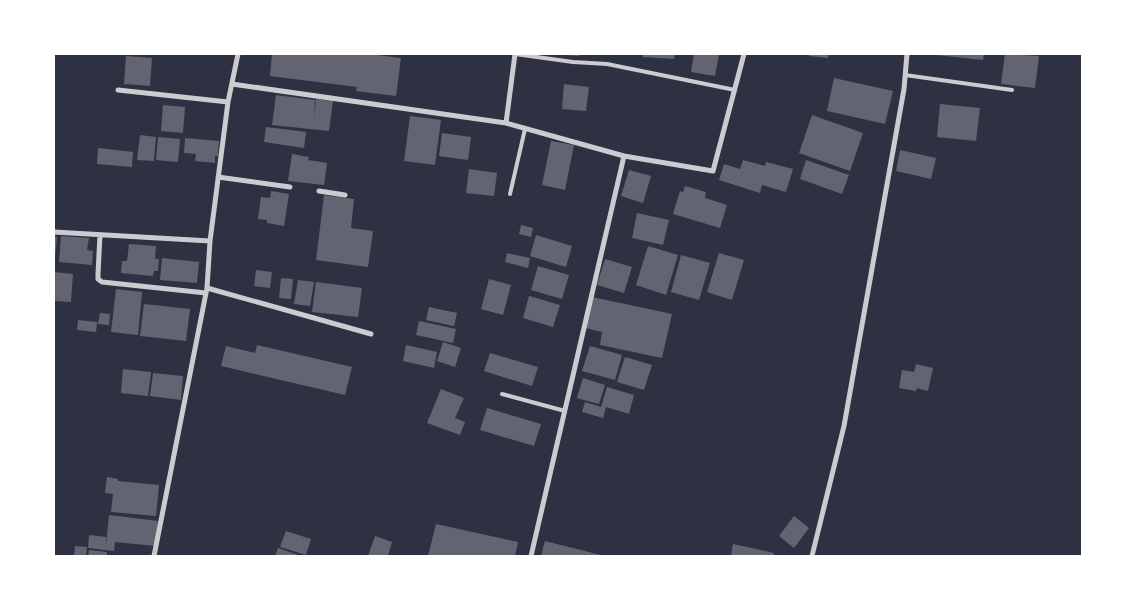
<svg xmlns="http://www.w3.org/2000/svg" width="1136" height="610" font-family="Overpass,sans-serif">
	<rect width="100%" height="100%" fill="#2d3142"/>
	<path fill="#626471" d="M272,54H369L401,58L396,96L356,91L357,87L270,76Z
		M564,54H579V56L564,55Z
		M643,54H675L674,59L643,57Z
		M694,54H719L715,76L691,72Z
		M810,54H829L828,58L809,56Z
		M936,54H984L983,60L936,55Z
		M1005,54L1039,56L1035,88L1001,84Z
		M126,56L152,58L150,86L124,84Z
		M834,78L893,91L885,124L827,111Z
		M564,84L589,87L586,111L562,109Z
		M276,95L315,100L314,118L316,99L333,101L329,131L272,125Z
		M940,104L980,108L976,141L937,137Z
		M163,105L185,107L183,133L161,131Z
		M812,115L863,133L850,171L799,153Z
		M410,116L441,120L435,165L404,161Z
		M266,127L306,132L304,148L264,142Z
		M442,133L471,137L468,160L439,156Z
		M140,135L156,137L154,161L137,160Z
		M158,137L180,139L178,162L156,160Z
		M185,138L219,141L218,156H215V163L195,161L196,154L184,153Z
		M551,141L574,145L565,190L542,185Z
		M98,148L133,152L132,167L97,164Z
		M900,150L936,158L931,179L896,171Z
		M292,154L309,157L308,160L327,163L324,185L288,181Z
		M743,160L765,166L766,162L793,169L786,192L762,185L760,193L719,180L724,164L740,169Z
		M806,160L849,175L842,194L800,179Z
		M469,169L497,173L494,196L466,193Z
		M629,170L651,176L643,203L621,196Z
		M685,186L706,192L705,198L727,205L720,228L673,214L680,191L683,192Z
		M271,191L289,194L284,226L267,223V220L258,219L261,197L270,198Z
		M324,195L354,199L351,228L373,231L368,267L316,260Z
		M637,213L669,220L663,245L632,238Z
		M521,225L533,228L531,237L519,234Z
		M536,235L572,246L566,267L530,256Z
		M54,236L57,237L55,257H54Z
		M61,236L89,238L87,250L93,251L92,265L59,262Z
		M129,244L156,246L155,259H159L158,271H154L153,276L121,273L122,261H127Z
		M648,246L678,255L666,295L636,285Z
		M507,253L530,258L528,268L505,262Z
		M719,253L744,260L732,300L707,292Z
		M681,255L710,263L699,300L671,292Z
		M162,258L199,262L197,283L160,280Z
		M605,259L632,267L624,293L597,285Z
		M538,266L569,275L562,299L531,290Z
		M256,270L272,272L270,288L254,286Z
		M54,272L73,274L71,302L54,301Z
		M281,278L293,279L291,299L279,298Z
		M489,279L511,285L503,315L481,309Z
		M298,280L314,282L310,306L294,304Z
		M316,282L362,288L358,317L312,312Z
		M116,289L142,292L138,335L111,332Z
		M529,296L560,305L553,327L523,318Z
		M592,297L672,314L662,358L600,345L602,332L585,328Z
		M144,304L190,309L186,341L140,336Z
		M429,307L457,313L454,326L426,320Z
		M100,313L110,314L109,325L98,324Z
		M78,320L97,322L96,332L77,330Z
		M419,321L456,329L453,343L416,335Z
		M443,342L461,348L455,367L437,361Z
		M257,345L352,367L345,395L221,366L226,346L255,353Z
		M406,345L437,352L434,368L403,361Z
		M590,346L622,355L615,380L582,371Z
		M490,353L538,367L532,386L484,371Z
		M625,357L652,365L644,390L617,382Z
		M916,364L933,368L928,391L917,388L916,391L899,388L902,370L914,372Z
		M123,369L151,372L148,396L121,393Z
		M153,373L183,376L181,400L150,396Z
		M583,378L605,385L599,404L577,398Z
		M607,387L634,395L629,414L606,407L603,418L582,412L585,402L601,407Z
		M441,389L464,398L455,418L465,422L460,435L427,423Z
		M487,408L541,424L534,446L480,430Z
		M107,477L118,479V481L159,485L156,516L111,512L113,494L105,493Z
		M109,515L158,521L155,546L115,542L114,551L88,548L89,535L106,537V545Z
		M794,516L809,528L794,548L779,536Z
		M436,524L518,542L515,556H428Z
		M286,531L311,539L306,555L280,547Z
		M375,536L392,542L388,556H368Z
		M545,541L605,556H541Z
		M733,544L774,553L773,556H731Z
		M75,546L87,547L86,556H74Z
		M278,548L301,556H275Z
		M89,550L107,552V556H88Z"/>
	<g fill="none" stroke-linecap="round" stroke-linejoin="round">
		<path stroke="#caccd0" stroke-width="4" d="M515,54L573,62L607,64L735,90
			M905,75L1012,90
			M510,194L525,129
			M502,394L565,411"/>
		<path stroke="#caccd0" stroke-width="5" d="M515,54L506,123L624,156L531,556
			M232,84L506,123
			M118,90L228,102
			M624,156L713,171L744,54
			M218,177L290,187
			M319,191L345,195
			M54,232L210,241
			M100,235L98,274V279L102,282L206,293
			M207,288L371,334
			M154,556L207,288L210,241L228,102L238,54
			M812,556L844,426L904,89L907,54"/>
	</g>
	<rect width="1136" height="610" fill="none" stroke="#ffffff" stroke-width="110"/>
</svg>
